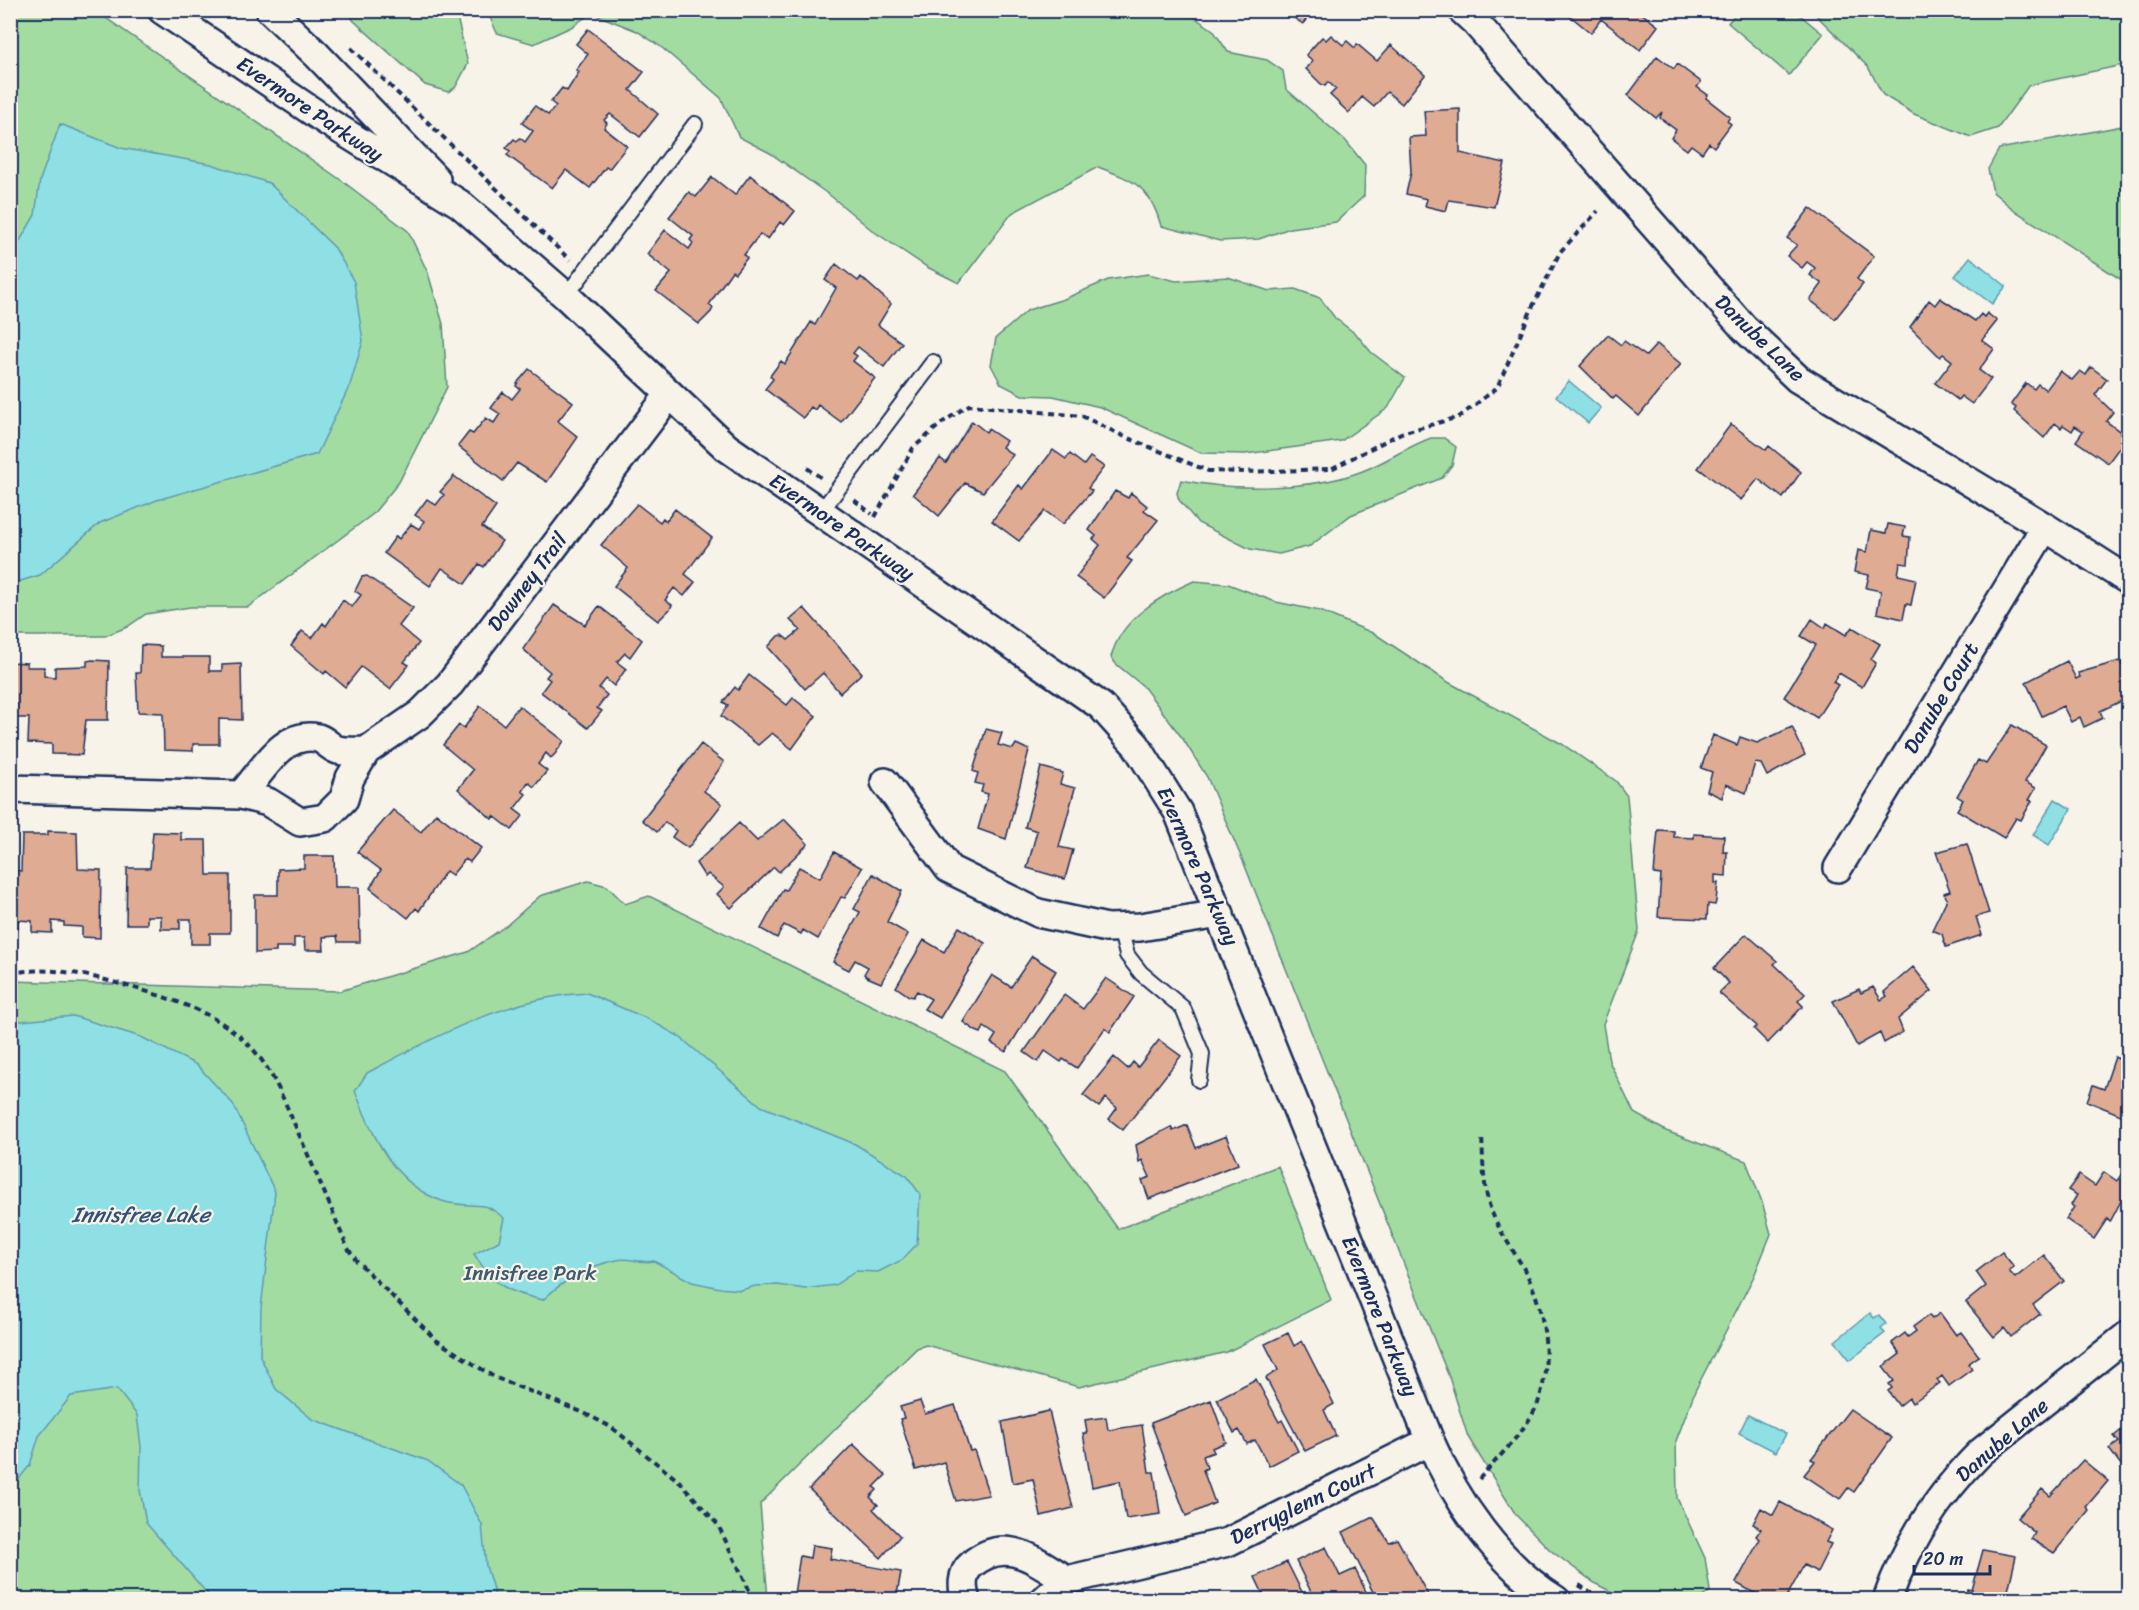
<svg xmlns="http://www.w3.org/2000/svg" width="2139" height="1610" font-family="Sriracha,sans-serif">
	<rect width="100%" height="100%" fill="#f7f3e8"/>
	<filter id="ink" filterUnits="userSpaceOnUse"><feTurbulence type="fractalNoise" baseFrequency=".0167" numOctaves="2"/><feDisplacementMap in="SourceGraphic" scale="12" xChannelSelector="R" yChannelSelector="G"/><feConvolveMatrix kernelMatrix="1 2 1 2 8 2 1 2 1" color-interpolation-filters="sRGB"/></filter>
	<g filter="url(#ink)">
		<path fill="#a3dca1" stroke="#5f8680" stroke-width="1.5" d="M11,11L97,12L341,180L408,231L428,273L443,324L447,387L399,482L373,514L248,607H190L146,614L127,627L105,636H11Z
			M349,11H453L458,21L468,64L455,88L448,92L425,85L353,20Z
			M487,11H1185L1213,30L1228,52L1267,60L1283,71L1286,89L1345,140L1365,165L1364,196L1336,222L1290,228L1259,239L1220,241L1161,226C1150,187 1136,181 1098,167L1012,213L959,283L927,267L873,231L832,197L770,153L739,137L721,98L661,47L637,31L592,13L571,27L534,44L497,33Z
			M1738,11H1795L1823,34L1789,75L1728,23Z
			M1812,11H2128V64L2029,85L1998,128L1971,137L1914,114L1883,95L1868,67Z
			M2128,125V284L2014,210L1993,192L1988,169L1999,149Z
			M1148,274L1176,281L1228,277L1269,291L1295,289L1320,298L1335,318L1357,335L1371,352L1405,378L1388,408L1341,441L1245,454L1201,453L1100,407L1053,396L1022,395L1001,384L991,365L996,338L1028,310L1064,299L1108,280Z
			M1431,438H1444L1456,447L1452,465L1442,478L1351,515L1310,546L1279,554L1250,549L1198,523L1179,500L1177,493L1181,480C1232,491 1312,490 1360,472C1385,463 1406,447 1431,438Z
			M1194,581L1228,584L1276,602L1320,611L1375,634L1448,682L1562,744L1616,781L1627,796L1639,931L1603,1024L1609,1061L1634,1113L1666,1131L1746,1161L1762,1202L1771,1234L1754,1276L1695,1391L1676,1441L1677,1498L1705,1558L1710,1591L1700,1599H1626L1596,1584L1550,1550L1516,1515L1468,1437L1449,1377L1245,866L1207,777L1183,739L1143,686L1116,664L1111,657C1121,618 1160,596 1194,581Z
			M588,881L607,886L625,904L649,896L1005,1071L1118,1229L1278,1166L1331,1300L1227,1352L1079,1387L926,1345L917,1348L760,1504L768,1599L11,1600V981L340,991L468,952L507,925L540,896Z"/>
		<path fill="#8ee0e5" stroke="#6099af" stroke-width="1.5" d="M60,124L121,148L211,164L269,183L335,248L354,282L363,341L350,385L317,454L157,500L100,523L40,575L11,584V256L35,215L40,180Z
			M1970,257L2006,286L1992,304L1955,276Z
			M1569,381L1601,408L1588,423L1556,396Z
			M2055,799L2071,809L2049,845L2033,835Z
			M587,993L648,1019L680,1037L761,1106L855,1144L907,1176L920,1194L917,1244L902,1260L878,1272L856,1271L835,1285L805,1289L778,1285L755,1286L741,1290L720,1288L692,1282L654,1261C641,1264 629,1257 617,1260C590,1265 562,1281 543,1300C507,1292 494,1286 474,1254L499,1241L504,1218C498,1214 491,1207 484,1206C470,1204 456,1206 442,1201C392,1184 373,1135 355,1091L367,1073C436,1036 507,997 587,993Z
			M73,1016L141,1037L197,1065L233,1104L275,1192L261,1308L260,1356L276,1389L312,1419L428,1461L461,1485L482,1525L486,1566L496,1599H212L146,1523L140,1490L141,1447L137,1415L117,1389L71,1396L39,1436L30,1465L11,1489V1022Z
			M1870,1313L1874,1318L1879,1315L1886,1324L1881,1328L1885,1333L1850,1360L1835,1341Z
			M1748,1415L1786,1434L1776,1452L1739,1433Z"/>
		<path fill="#dfab93" stroke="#1b2f5e" stroke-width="1.5" d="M1282,10H1313L1303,24Z
			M1563,10H1637L1658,26L1640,50L1601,19L1591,33Z
			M588,29L644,72L630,90L658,114L640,137L610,114L604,120L607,123L604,128L627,146L609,169L606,167L590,188L566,170L552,188L507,155L510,151L506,148L514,139L517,141L520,138L525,142L533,131L522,123L535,106L548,115L556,106L551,102L562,88L567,91L579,72L576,70L588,54L576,44Z
			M1331,35L1343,45L1347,41L1355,48L1357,44L1377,61L1391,45L1425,75L1402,104L1387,92L1374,107L1362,97L1349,113L1330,95L1336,89L1328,82L1325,86L1321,84L1306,69L1313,61L1306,55L1322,37L1326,40Z
			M1657,56L1674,69L1677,64L1701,82L1697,87L1708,95L1706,98L1730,117L1727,121L1731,124L1714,147L1709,143L1702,153L1691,145L1687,150L1671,138L1676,130L1660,118L1662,112L1656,118L1628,95Z
			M1460,109V153L1505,163L1494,207L1449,200L1446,211L1425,206L1427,199L1406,194L1411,172L1409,137L1426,136L1424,111Z
			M750,175L795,211L784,225L780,222L768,239L760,234L744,255L747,258L735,273L732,271L718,291L709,305L713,308L711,312L699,324L656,291L671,273L647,254L665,230L689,249L693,243L690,240L693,236L669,217L689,192L696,197L712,177L735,195Z
			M1810,208L1874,256L1857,279L1863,284L1835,319L1810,300L1822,284L1810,275L1815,268L1807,262L1802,268L1787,256L1797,245L1787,238Z
			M836,264L858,281L861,277L891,304L878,325L902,343L884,367L858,347L853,353L857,356L853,361L875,378L841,422L818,405L815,410L811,407L803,418L765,389L773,379L770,376L781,361L785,364L811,322L815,325L836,288L825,280Z
			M1940,298L1975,321L1981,314L1984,317L1987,313L1997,321L1982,340L1994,349L1979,370L1991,379L1972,404L1961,396L1958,400L1935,383L1952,361L1943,354L1940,357L1910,327L1929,300L1935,305Z
			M1608,335L1621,345L1624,341L1646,356L1657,344L1681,364L1639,416L1616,396L1613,399L1580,366Z
			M2091,367L2107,379L2095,395L2113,412L2106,421L2127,437L2108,463L2076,441L2083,431L2075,426L2072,431L2063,425L2061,428L2055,423L2044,438L2014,411L2016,408L2011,404L2026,383L2034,389L2038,384L2046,390L2060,371L2072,380L2080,371L2086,375Z
			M529,369L573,402L558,421L578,437L547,482L517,463L503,481L458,446L469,432L473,434L486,418L494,423L500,414L491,408L503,392L512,399L520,389L516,386L518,382Z
			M972,421L986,432L988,429L1006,441L1002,447L1013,455L983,492L965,483L939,516L913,494L940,458L946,463Z
			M1731,424L1766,450L1769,446L1801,472L1783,498L1758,479L1741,500L1698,468Z
			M1053,450L1066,459L1070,454L1084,465L1090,457L1104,467L1088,488L1092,491L1063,524L1045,511L1019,541L992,521L1019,485L1023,489Z
			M454,476L496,507L482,527L502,541L484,567L479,564L465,584L442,568L430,586L384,553L396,536L399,539L411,524L419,529L424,521L415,515L427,499L436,505L444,495L440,492Z
			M1115,491L1128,498L1131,493L1147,506L1144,510L1158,520L1127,558L1132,561L1104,598L1076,577L1100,545L1093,539L1096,536L1089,530Z
			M637,504L660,522L663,518L666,521L675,509L712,538L685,574L695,582L684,596L674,588L665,600L672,605L670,609L658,621L614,586L628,568L601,545Z
			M1888,524L1905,527L1903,536L1910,537L1908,564L1900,563L1898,575L1916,579L1911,605L1906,604L1903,619L1877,613L1881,591L1866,588L1869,575L1854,572L1858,550L1867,552L1871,530L1886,533Z
			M367,576L413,608L399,626L419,643L404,662L409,665L390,689L361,667L345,687L326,671L324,674L291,646L302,631L312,638L323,623L326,626L343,600L352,607L361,595L355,591L362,577Z
			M554,605L585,625L599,606L642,640L630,657L625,653L617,662L626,669L614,686L606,679L599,688L607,695L597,708L602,711L588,728L541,692L550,680L546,677L550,672L523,649Z
			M804,608L862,673L840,693L823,673L805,689L768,647L778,636L782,635L788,640L800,630L790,620Z
			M1812,619L1825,628L1827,623L1846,635L1852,627L1880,644L1871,659L1876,663L1862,687L1839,673L1833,682L1838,685L1817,718L1784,697L1816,645L1801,636Z
			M141,645L161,646V657H209V671H222V665L241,664L242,720L219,719V744H193V751L164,750L163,713L138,712L136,673H140Z
			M92,660L109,661L108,720H86L82,755L52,754V744L28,743L29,718H10V662L27,663V667H44V676L55,677V667L87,666V661Z
			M2067,661L2076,679L2080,677L2078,673L2120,661L2128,677V698L2100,711L2103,718L2084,727L2080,717L2071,722L2063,706L2042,716L2026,682Z
			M749,675L787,705L793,698L816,716L792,749L772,733L758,745L721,716L728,705L723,702L735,687L738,690Z
			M480,706L504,725L519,706L564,741L555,754L551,758L546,753L538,764L547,771L534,787L528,782L522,791L526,794L514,809L523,816L512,830L494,816L492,819L458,789L473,770L443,745L459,725L464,728Z
			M2012,725L2046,745L2025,782L2036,788L2029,800L2032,801L2021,820L2016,818L2004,838L1957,810L1963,800L1957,796L1978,760L1986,764Z
			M1792,727L1805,755L1767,776L1761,764L1755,763L1746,793L1726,784L1722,798L1707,791L1712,772L1701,768L1713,735L1737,745L1740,737L1757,743Z
			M986,729L1002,733L998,745L1013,749L1016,744L1029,750L1006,839L978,829L988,794L981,792L983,785L975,783L978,773L973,771Z
			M701,744L724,762L704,791L722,804L688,848L672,837L676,831L665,822L657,832L642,820Z
			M1041,767L1063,773L1060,784L1075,788L1059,847L1073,850L1065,879L1027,868L1037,831L1025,827Z
			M393,810L421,832L436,813L481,848L470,862L465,859L452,875L446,871L419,911L416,908L408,918L370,888L381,870L357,852Z
			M784,819L808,844L779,872L774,867L731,908L717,894L724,887L708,874L705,877L696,863L739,823L757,841Z
			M1658,830L1674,831V837L1694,838V834L1724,836L1723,852H1727L1726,876L1715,875V883H1718L1716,901L1715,905L1708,904L1707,919L1658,917L1661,875L1654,874Z
			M48,831L77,832L78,869L101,870L100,938L82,937V927L64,926V922L52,921V933L32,932V921L18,920V929L10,928V870L21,871L22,835H48Z
			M153,832L181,833V840H206L207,875H230V933H210V944H191V919H180V929H161V916H147V924H126L127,868H150Z
			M1967,844L1989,913L1976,917L1982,935L1946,947L1942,934L1932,930L1947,899L1944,893L1950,891L1936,852Z
			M834,852L862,868L845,898L841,897L818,939L803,930L801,934L784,925L777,938L761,929L783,889L786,890L799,867L820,878Z
			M304,856H334L335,887H359L360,942H338L337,936L323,937L324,950H305L304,938H294V947H276V952L255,953V895H278V869L304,868Z
			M873,874L902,891L887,922L908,934L881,983L867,977L864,974L868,967L855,960L849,970L833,962L860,912L854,909Z
			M959,927L985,943L940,1018L924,1009L931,999L917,991L913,997L909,996L896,987L924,940L944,952Z
			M1746,934L1777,961L1774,964L1805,994L1798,1001L1803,1006L1768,1043L1754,1029L1757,1026L1719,993L1729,983L1714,968Z
			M1032,956L1056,971L1006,1052L991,1043L996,1035L984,1027L981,1033L976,1031L963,1022L992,975L1011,987Z
			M1913,967L1932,991L1898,1019L1903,1032L1884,1043L1880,1033L1857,1046L1833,1001L1859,989L1861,993L1873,987L1881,1000L1887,996L1884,992Z
			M1106,978L1134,997L1110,1032L1105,1028L1077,1068L1063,1059L1061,1062L1045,1051L1038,1062L1024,1052L1064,995L1083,1009Z
			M1159,1040L1181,1056L1123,1130L1109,1119L1117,1108L1106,1098L1099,1107L1083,1095L1114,1057L1128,1069L1133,1062L1138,1067Z
			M2121,1054L2128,1057V1118L2087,1101L2093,1085L2104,1089L2115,1057L2118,1059Z
			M1187,1125L1196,1148L1226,1136L1238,1164L1149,1199L1142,1180L1150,1177L1142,1160L1139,1162L1136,1145L1171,1127L1173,1131Z
			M2128,1164V1203L2122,1199L2110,1222L2107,1219L2094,1239L2066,1219L2074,1207L2071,1205L2077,1195L2068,1190L2079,1175L2095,1186L2104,1172L2117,1181Z
			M2002,1252L2014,1267L2009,1271L2015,1278L2044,1255L2064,1281L2033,1305L2040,1314L2011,1337L2004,1328L1994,1337L1966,1302L1986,1286L1976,1272Z
			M1940,1313L1956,1335L1961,1332L1979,1356L1968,1364L1972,1369L1949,1386L1942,1376L1937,1380L1940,1383L1912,1403L1909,1398L1899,1406L1888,1391L1892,1388L1889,1384L1894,1381L1883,1367L1900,1354L1892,1343L1905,1333L1908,1337L1916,1331L1913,1327L1929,1315L1932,1319Z
			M1288,1333L1294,1346L1302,1341L1334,1404L1324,1410L1336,1436L1305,1451L1266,1378L1278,1370L1265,1344Z
			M1256,1379L1279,1422L1282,1420L1298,1451L1269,1466L1255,1440L1247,1444L1239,1430L1234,1433L1217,1399Z
			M1211,1400L1226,1442L1212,1448L1214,1452L1203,1456L1207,1468L1203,1470L1215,1503L1186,1516L1151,1423Z
			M920,1401L925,1414L955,1405L970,1451L974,1450L989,1495L956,1501L944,1462L916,1470L900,1419L904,1418L900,1407Z
			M1850,1409L1892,1438L1854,1492L1848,1488L1840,1499L1804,1475L1815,1461L1811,1459Z
			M1049,1411L1073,1508L1041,1516L1033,1479L1013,1483L1002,1422Z
			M1106,1417L1108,1430L1142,1425L1149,1472H1154L1160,1514L1126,1519L1120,1481L1092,1487L1083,1433H1087L1085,1420Z
			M2128,1425V1474L2109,1449L2119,1442L2114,1436Z
			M853,1444L886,1475L874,1487L877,1490L870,1497L878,1505L873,1509L900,1536L881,1558L809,1489Z
			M2083,1460L2108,1481L2086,1507L2089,1510L2054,1553L2031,1539L2035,1533L2017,1518L2042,1489L2050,1496Z
			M1780,1502L1832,1530L1826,1542L1831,1544L1817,1572L1804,1565L1785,1600H1767L1736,1583L1760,1539L1756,1536L1761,1529L1753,1524L1761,1508L1773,1515Z
			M1373,1517L1389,1542L1397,1539L1428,1595L1422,1600H1377L1343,1532Z
			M812,1545L832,1548L830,1559L901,1572L896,1600H793L800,1556L810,1558Z
			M1326,1547L1340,1576L1355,1569L1370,1600H1315L1296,1561Z
			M1983,1550L2016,1556L2007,1595L2021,1600H1966L1968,1589L1972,1590Z
			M1287,1562L1306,1600H1266L1255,1577Z"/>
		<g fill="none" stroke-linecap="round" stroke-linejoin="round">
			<defs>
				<path id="lane" d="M566,296L695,124
					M820,513L933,362
					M1120,928L1127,955L1141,973L1183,1008L1202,1054L1199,1080"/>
				<path id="street" d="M162,10L328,122L460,204L566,296L726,447L1101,706L1136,745L1178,812L1430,1441C1456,1501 1498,1564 1556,1600
					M270,10L317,55L436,179
					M1462,10L1475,22L1744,328L1798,379L2045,527L2128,580
					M885,782L949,869L1038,913L1107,928L1140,927L1220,914
					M10,789L241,795L268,802L300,822L325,818L344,799L350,778L366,751L420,714L450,684L669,395
					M241,795C262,773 282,730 318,738C325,740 331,748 338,750C347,752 357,751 366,751
					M1838,868L2045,527
					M966,1600C962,1589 961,1573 971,1565C1005,1535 1035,1560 1067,1580
					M1044,1600L1067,1580L1228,1542L1430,1441
					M1887,1600C1907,1542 1938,1495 1981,1452L2128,1335"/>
			</defs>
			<use href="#lane" stroke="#1b2f5e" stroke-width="18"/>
			<use href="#street" stroke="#1b2f5e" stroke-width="32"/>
			<path stroke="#1b2f5e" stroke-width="4" stroke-dasharray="6 4.5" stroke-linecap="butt" d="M351,48L570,260
				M807,468L823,479
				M854,500L872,514
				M875,517L913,448L943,422L969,405L1082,416L1123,436L1208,471L1244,472L1331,469L1401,433L1459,417L1497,388L1533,306L1560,252L1598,211
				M10,973C56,966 88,975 131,987C170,998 219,1014 248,1044C274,1070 286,1106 301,1139C317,1175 332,1210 347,1247L356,1260L436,1340L494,1377L584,1413L611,1427L680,1482L718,1525L754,1600
				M1479,1479C1497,1459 1528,1428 1538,1403C1553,1361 1545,1307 1524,1269C1511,1246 1492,1222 1487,1196C1483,1177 1483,1156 1482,1136
				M1579,1585L1601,1600"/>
			<use href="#lane" stroke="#f7f3e8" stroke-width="14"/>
			<use href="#street" stroke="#f7f3e8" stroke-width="27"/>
		</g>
	</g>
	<g text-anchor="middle" stroke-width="4.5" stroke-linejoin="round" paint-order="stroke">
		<g font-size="21" fill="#1b2f5e" stroke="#f7f3e8">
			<text transform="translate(310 109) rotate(34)" y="7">Evermore Parkway</text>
			<text transform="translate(1760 338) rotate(44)" y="7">Danube Lane</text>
			<text transform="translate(842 527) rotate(35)" y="7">Evermore Parkway</text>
			<text transform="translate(527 582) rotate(-53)" y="7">Downey Trail</text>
			<text transform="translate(1941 698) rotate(-59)" y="7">Danube Court</text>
			<text transform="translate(1198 866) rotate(66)" y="7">Evermore Parkway</text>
			<text transform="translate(1380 1316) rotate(68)" y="7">Evermore Parkway</text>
			<text transform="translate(2002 1440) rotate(-41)" y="7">Danube Lane</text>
			<text transform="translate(1303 1504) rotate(-26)" y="7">Derryglenn Court</text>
		</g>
		<g font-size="21" fill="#3d5a6f" stroke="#f7f3e8">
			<text x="530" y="1280">Innisfree Park</text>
		</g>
		<g font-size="22" font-style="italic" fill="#325279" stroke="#f7f3e8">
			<text x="141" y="1222">Innisfree Lake</text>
		</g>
	</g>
	<rect width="2139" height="1610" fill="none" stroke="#f7f3e8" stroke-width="36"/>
	<rect x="18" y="18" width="2103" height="1574" fill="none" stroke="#1b2f5e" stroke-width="2" filter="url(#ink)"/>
	<path d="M1914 1565v9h76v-9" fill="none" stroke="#1b2f5e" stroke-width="3"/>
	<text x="1923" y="1565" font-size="18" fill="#1b2f5e" stroke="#f7f3e8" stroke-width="4.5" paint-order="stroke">20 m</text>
</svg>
